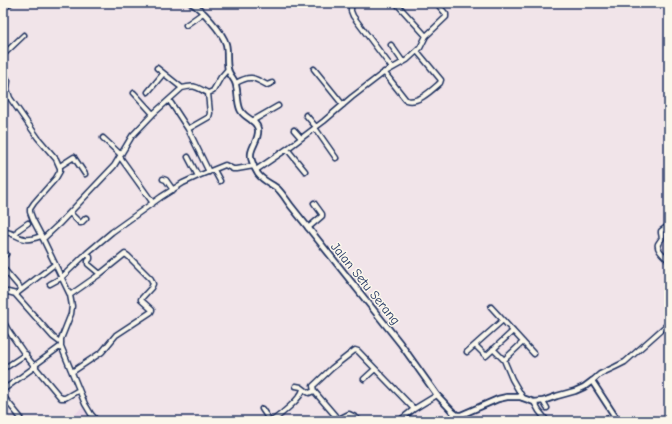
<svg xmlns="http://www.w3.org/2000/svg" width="672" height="424" font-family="'Comic Neue',sans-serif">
	<rect width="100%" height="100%" fill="#f1e4e9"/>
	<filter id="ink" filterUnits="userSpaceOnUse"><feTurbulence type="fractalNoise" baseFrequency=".025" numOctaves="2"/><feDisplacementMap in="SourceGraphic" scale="8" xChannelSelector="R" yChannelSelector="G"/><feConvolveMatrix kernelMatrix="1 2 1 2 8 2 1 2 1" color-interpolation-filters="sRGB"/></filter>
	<g filter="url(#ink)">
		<path fill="#ead6e7" d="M82,407L98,421H69Z"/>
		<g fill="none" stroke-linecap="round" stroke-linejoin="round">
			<defs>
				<path id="minor" d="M351,3V11L353,16L392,68
					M396,3L426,36
					M186,25L203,13
					M391,45L403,62
					M3,55L24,35
					M157,68L182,88C196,84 197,88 208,93
					M314,69L343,105
					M3,72L8,81L7,89L10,98L38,138L56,159L60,168V171L56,178L34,203L30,209V212L33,220L43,239L70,295L72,306L71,314L61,339V346L85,404L91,414L97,421
					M384,72L406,100C418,104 432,90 440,83L441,80L417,51
					M236,83C250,75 253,77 267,85L272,83
					M148,92L163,74
					M134,93L153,114
					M169,100L188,129L209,172
					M306,115L316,127
					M252,121L278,106
					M315,128L336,158
					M188,129L209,117L210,113L208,93L213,91L221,77L228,69
					M294,130L301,138
					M103,138L121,155
					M287,149L305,171
					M120,157L153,203
					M188,157L198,176
					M60,166L74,157L75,159L85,174
					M214,170L220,181
					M256,170L287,149L324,121L352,97L382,74L407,60L420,48L426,36L446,17V14L439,6V3
					M163,179L166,180L173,190
					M70,213L80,223H81L86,218
					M669,225L661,231V233L662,238C661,240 659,242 658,244C656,250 666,257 669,261
					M308,228L322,216V214L314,203
					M3,231C21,235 21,244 41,236
					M15,235L18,230L28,223
					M43,239L59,224L114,166L132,136L153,114L182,88
					M87,253L90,257V259L88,261V264L100,274
					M3,256L6,254
					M3,268L21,289
					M50,284L61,278L87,253L112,232L161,197L183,183L198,176L225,165L233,169H237L254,166
					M3,293L8,292L16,294L55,264
					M15,294L53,337L61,343
					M70,295L100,274L125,254L128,256L151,279L153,284L151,288L141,299V300L152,310L151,312L116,335L102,352L72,372
					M491,307L534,354
					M3,321L8,330L26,356L61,398H65L79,390
					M475,345L486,356L513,331
					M493,349L504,360L512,379L523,398
					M467,352L503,320
					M504,360L523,342
					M35,365L61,346
					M3,367L8,366L26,354
					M364,379L375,369
					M592,381L600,374L615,367L625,362L669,323
					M296,386L301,387L309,393L314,391
					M3,390L36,366
					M3,396L20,417
					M543,401L547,408
					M534,402L539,411L547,421
					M262,409L270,421
					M457,415L460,421
					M338,419L314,391L313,386L332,368L355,350L358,351L414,409
					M272,421C279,416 302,398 303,389
					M335,421L349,414L355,417L360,421
					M399,421L414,409L437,395
					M446,421L455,414
					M603,421L615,416"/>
				<path id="tertiary" d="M191,3C201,8 223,33 226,44C228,52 226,61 228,69C229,75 235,79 236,85C238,93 237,101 240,109C243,118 256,119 258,129C260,141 247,149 252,161C253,165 256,171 258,174C263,181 272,184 278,189C283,194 287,201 291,206L400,343L437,395L453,412L457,415H461L498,399L507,397H520L534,402L543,401L557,396L575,391L584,387L592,381L618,421
					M3,7L10,3"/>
			</defs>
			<use href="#minor" stroke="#1b2f5e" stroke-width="7"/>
			<use href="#tertiary" stroke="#1b2f5e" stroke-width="8"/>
			<use href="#minor" stroke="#fbf7ec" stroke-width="4"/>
			<use href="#tertiary" stroke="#fbf7ec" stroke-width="4.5"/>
		</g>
	</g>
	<g text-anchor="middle" stroke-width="3" stroke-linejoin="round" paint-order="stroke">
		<g font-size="13" fill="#1b2f5e" stroke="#fbf7ec">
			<text transform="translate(366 283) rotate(51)" y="5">Jalan Setu Serang</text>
		</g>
	</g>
	<rect width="672" height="424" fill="none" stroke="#fbf7ec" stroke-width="16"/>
	<rect x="8" y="8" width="656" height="408" fill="none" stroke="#1b2f5e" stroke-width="1.5" filter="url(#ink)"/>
</svg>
